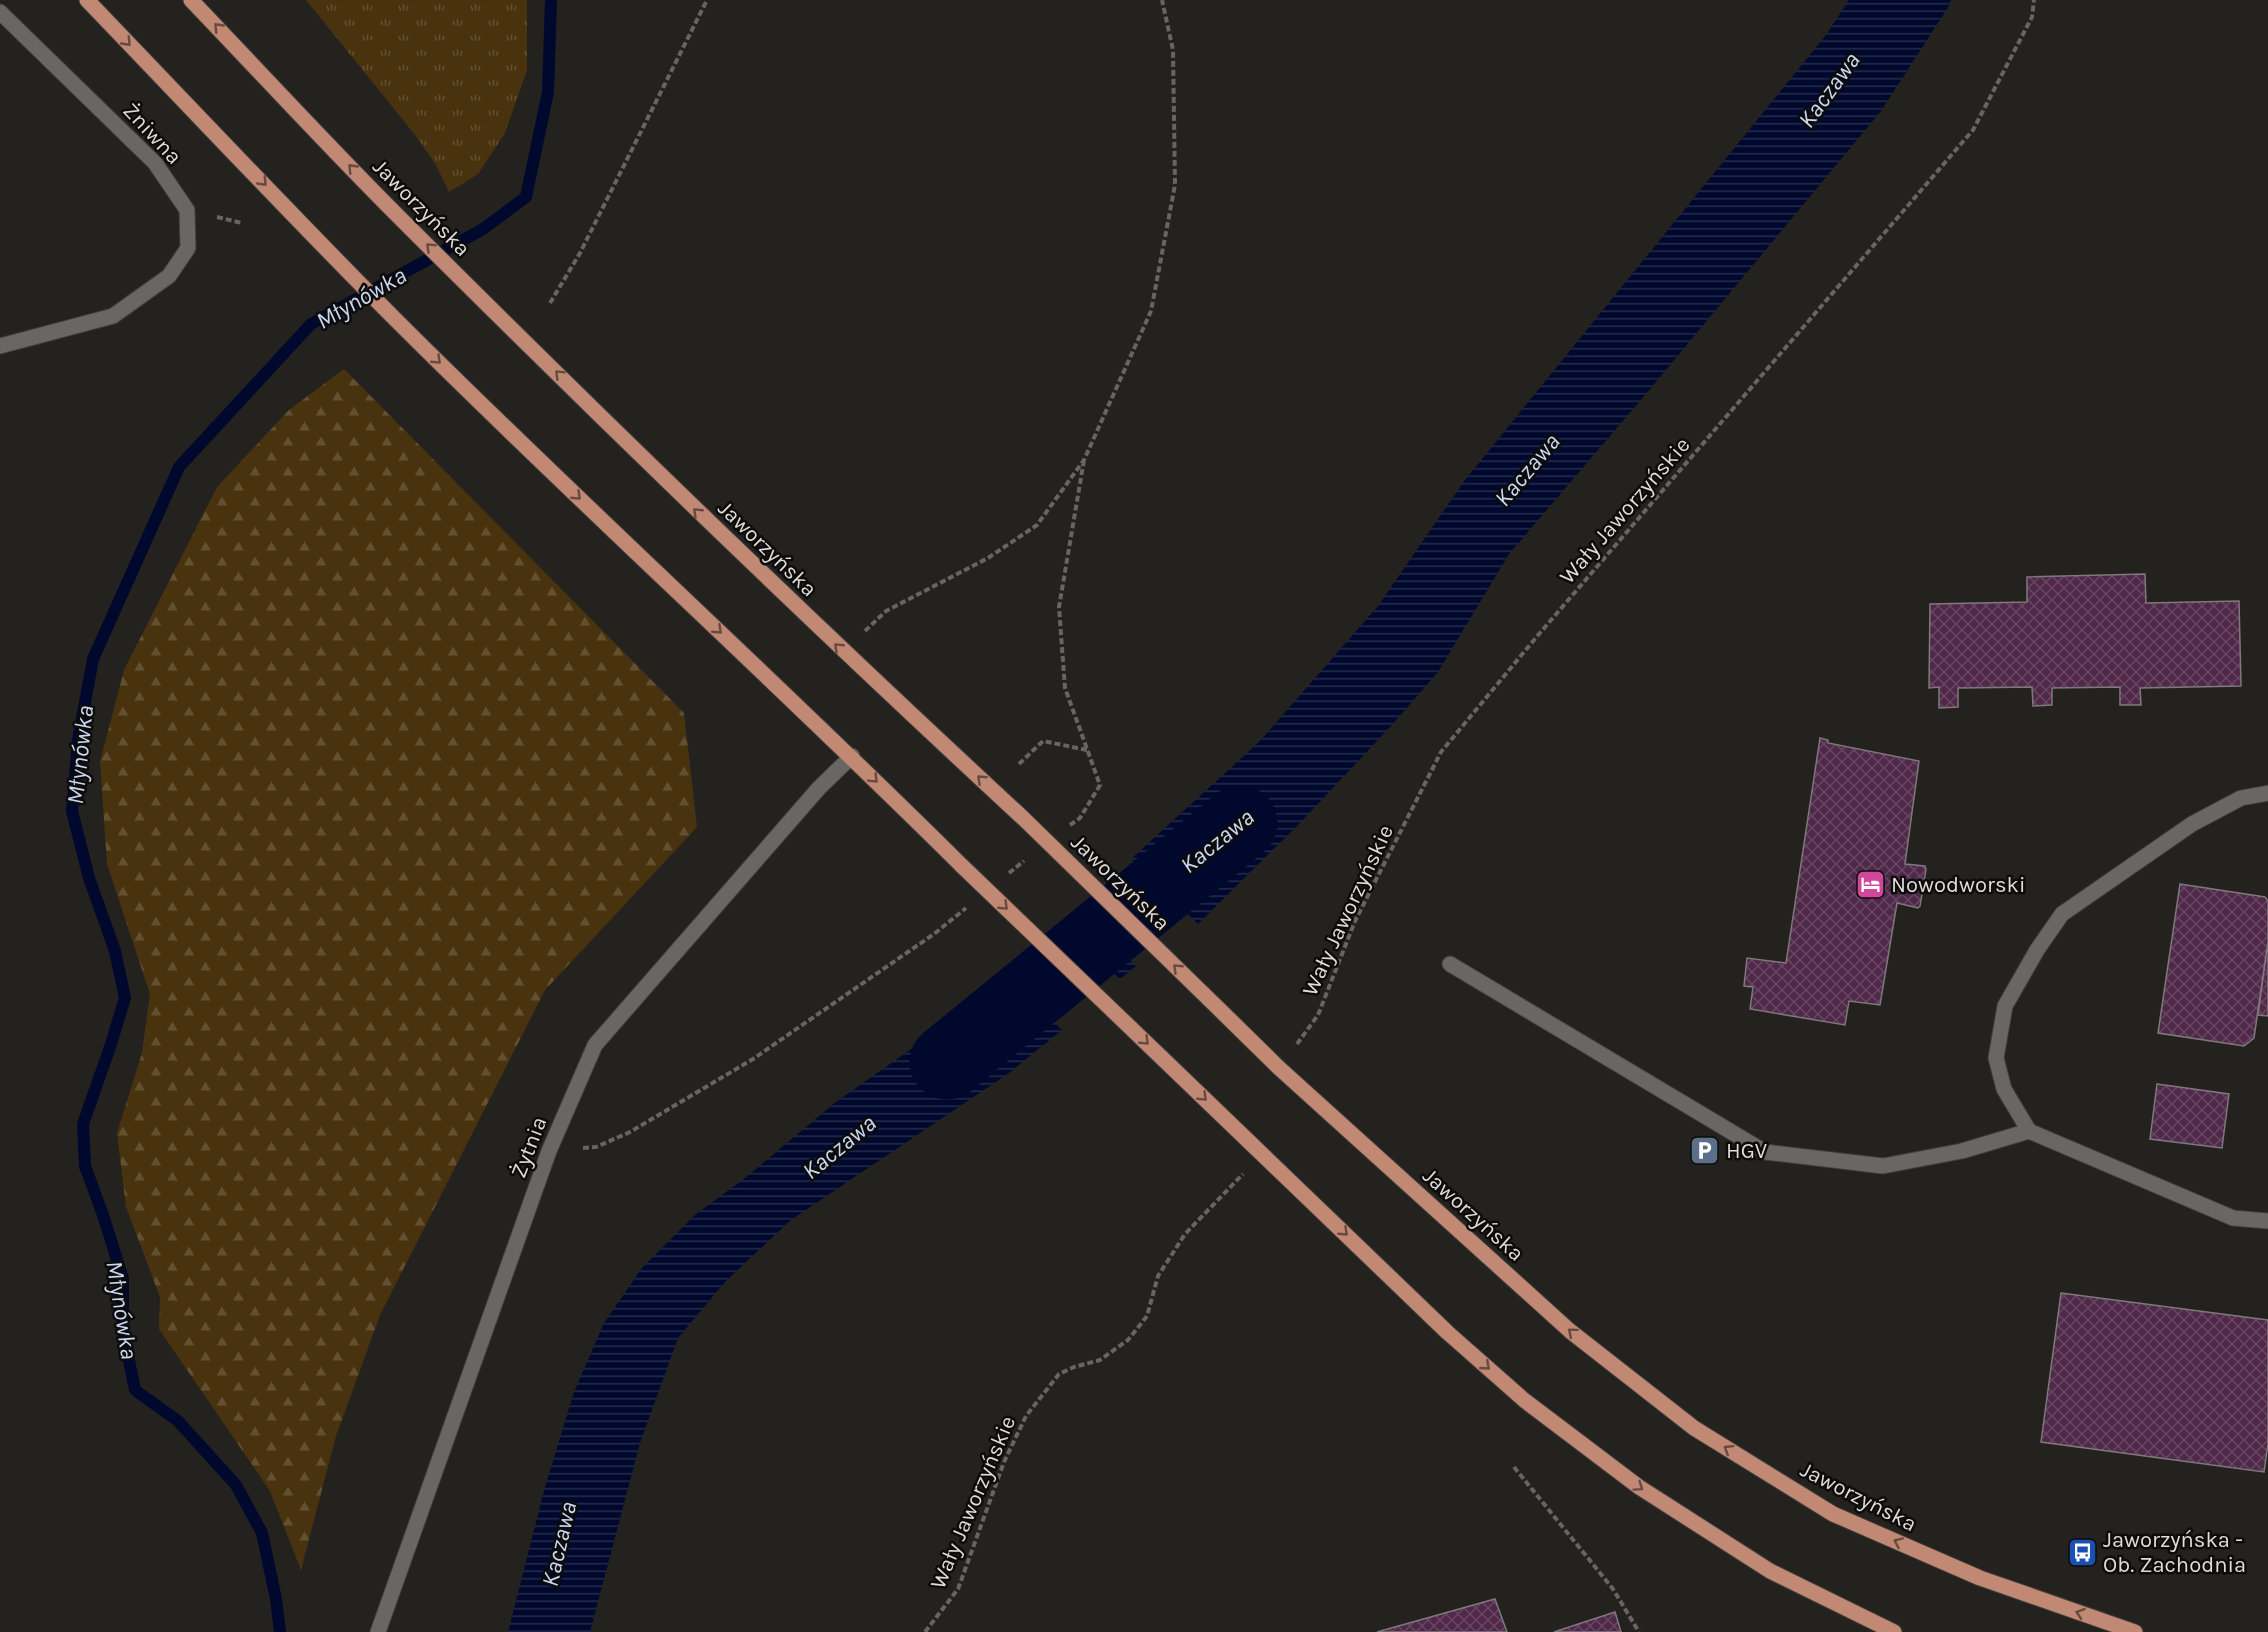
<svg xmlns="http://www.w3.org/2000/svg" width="2268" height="1632" font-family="Karla,sans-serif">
	<defs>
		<pattern id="grass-tufts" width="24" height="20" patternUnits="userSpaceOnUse" patternTransform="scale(1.5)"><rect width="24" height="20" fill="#49330f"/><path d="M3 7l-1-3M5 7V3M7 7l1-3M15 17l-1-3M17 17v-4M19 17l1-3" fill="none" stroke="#635031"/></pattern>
		<pattern id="forest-firs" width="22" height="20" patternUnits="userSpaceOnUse" patternTransform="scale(1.5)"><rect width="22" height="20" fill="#49330f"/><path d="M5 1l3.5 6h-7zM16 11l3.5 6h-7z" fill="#635031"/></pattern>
		<pattern id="water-rules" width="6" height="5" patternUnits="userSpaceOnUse" patternTransform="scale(1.5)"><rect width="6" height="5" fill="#00082d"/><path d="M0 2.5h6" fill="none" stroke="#252c4b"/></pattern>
		<pattern id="building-cross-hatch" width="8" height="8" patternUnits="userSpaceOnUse" patternTransform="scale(1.5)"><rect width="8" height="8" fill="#502849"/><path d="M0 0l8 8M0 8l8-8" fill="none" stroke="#694763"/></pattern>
	</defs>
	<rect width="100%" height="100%" fill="#24221f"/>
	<path fill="url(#grass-tufts)" d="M306,0H527V70L505,133L478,174L449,192L436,165L416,136Z"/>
	<path fill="url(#forest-firs)" d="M344,369L684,713L697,827L545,990L380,1315L336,1436L301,1570L270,1491L159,1329L160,1297L126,1207L117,1133L142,1053L150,994L107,864L100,762L124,670L217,487L289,410Z"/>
	<path fill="url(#water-rules)" d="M1849,0H1951L1949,6L1881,111L1646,394L1509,554L1438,672L1392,725L1301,822L1198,924L1131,859L1259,742L1378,606L1465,480L1826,35Z
		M1085,917L1136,966L1120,979L1068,930Z
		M1007,977L1062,1030L1009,1073L791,1220L725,1282L678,1338L640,1443L590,1632H508L545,1487L574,1392L604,1323L642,1268L695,1215L745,1178L836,1102L931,1035Z"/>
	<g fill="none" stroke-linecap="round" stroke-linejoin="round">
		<path stroke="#00082d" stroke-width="12" d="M280,1632L276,1599L262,1533L236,1485L178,1421L135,1390L123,1331V1279L103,1215L85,1166L83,1124L110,1047L125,998L115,951L89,878L72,811L78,740L93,659L179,467L311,324L483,229L526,197L548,92L551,0"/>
		<path stroke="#00082d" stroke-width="75" d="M947,1062L1240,823"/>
	</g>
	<path fill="url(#building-cross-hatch)" stroke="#7d797c" stroke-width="1.5" d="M2145,574L2146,603L2239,601L2241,686L2140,688L2141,705H2120V687L2052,688V705L2033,706L2032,687L1958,688V707L1939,708V687L1929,688L1930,604L2027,602V577Z
		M1820,738L1828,740V743L1919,761L1905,864L1925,866L1926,869L1920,906L1918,908L1897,903L1880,1005L1849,1001L1845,1025L1750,1009L1753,987L1744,986L1747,958L1786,963Z
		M2180,884L2265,897L2268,901V941L2254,1038L2244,1046L2158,1033Z
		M2268,941V1016L2258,1015Z
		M2157,1084L2229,1094L2222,1148L2150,1139Z
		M2061,1293L2268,1320V1444L2264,1472L2041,1442Z
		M1495,1599L1507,1632H1377Z
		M1615,1612L1621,1632H1554Z"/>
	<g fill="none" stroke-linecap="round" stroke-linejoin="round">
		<defs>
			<path id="minor" d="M0,12L155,163L187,210L188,248L169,276L113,316L0,346
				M1450,964L1765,1152L1883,1166L1962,1151L2029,1131L2233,1218L2268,1221
				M2029,1131L2004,1089L1996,1058L2005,1006L2037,950L2062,914L2192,824L2241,798L2268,793
				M378,1632L549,1151L595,1045L819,788L852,756"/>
			<path id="major" d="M87,0C190,107 291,215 396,320C581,505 776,681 962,866
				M191,0C259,71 325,143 394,212C600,418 810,621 1024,819
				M1219,1009L1278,1067L1570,1331L1694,1428L1833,1514L1980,1578L2135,1632
				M1161,1057L1447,1332L1524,1400L1639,1487L1770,1571L1894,1632"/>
		</defs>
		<use href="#minor" stroke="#403e3b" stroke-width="17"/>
		<use href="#major" stroke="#403e3b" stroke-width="17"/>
		<path stroke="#676563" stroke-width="4" stroke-dasharray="6 3" stroke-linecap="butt" d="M217,217L242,223
			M550,303L580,253L707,0
			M865,631L886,611L988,558L1037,525L1084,460L1151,311L1175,185L1173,50L1162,0
			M1019,764L1043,741L1087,750
			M1070,825L1080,818L1100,785L1065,688L1059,607L1084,460
			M1009,873L1024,861
			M1297,1044L1318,1015L1355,921L1441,752L1539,634L1973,130L2032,17L2034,0
			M583,1148L596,1147L630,1132L753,1059L934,934L966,908
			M1514,1467L1613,1589L1639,1632
			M925,1632L958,1589L1004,1462L1026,1416L1059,1374L1074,1367L1100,1360L1128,1340L1147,1316L1158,1276L1185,1234L1243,1174"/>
		<use href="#minor" stroke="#696663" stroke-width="15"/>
		<use href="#major" stroke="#c18874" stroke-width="15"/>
		<defs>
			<path id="major-bridge" d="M1024,819L1219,1009
				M962,866L1161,1057"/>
		</defs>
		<use href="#major-bridge" stroke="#403e3b" stroke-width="17" stroke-linecap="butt"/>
		<use href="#major-bridge" stroke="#c18874" stroke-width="15"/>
	</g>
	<defs><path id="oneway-chevron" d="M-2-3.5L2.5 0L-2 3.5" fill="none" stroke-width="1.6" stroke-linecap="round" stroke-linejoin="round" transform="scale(1.5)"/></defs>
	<g stroke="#674a40">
		<use href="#oneway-chevron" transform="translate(218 27) rotate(-134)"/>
		<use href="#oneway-chevron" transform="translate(127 42) rotate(46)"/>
		<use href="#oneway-chevron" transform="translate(352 168) rotate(-134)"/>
		<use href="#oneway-chevron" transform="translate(263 182) rotate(46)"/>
		<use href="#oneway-chevron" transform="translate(430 247) rotate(-136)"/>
		<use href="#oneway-chevron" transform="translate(437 360) rotate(44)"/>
		<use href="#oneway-chevron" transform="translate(559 374) rotate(-135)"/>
		<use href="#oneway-chevron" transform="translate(577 496) rotate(44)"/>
		<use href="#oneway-chevron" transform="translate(697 512) rotate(-136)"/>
		<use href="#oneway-chevron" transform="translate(718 630) rotate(43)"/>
		<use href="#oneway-chevron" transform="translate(838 647) rotate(-136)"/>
		<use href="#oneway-chevron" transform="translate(874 779) rotate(45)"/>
		<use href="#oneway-chevron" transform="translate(981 779) rotate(-137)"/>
		<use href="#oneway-chevron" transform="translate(1004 906) rotate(44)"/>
		<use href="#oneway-chevron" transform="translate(1177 968) rotate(-136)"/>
		<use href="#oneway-chevron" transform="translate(1145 1041) rotate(44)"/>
		<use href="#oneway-chevron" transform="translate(1203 1097) rotate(44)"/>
		<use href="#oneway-chevron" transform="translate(1344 1232) rotate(43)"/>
		<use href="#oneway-chevron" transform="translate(1572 1332) rotate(-140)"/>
		<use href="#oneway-chevron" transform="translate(1486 1366) rotate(41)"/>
		<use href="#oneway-chevron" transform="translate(1728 1449) rotate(-148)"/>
		<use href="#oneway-chevron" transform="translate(1639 1487) rotate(35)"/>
		<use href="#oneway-chevron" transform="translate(1898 1542) rotate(-156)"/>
		<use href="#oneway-chevron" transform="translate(2080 1613) rotate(-161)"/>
	</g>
	<defs>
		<symbol id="hotel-square" viewBox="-11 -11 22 22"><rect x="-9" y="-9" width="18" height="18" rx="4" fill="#d1479c" stroke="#0d0c0b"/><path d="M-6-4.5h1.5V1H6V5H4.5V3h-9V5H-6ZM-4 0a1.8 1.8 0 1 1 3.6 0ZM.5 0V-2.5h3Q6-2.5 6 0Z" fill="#fff"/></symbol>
		<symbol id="parking-square" viewBox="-11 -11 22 22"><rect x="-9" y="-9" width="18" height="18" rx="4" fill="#5c6f8a" stroke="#0d0c0b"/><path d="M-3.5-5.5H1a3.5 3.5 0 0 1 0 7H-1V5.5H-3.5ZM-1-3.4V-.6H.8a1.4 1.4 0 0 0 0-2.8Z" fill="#fff"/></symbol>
		<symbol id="bus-square" viewBox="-11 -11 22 22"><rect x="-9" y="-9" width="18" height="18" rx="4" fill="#1a4fb4" stroke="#0d0c0b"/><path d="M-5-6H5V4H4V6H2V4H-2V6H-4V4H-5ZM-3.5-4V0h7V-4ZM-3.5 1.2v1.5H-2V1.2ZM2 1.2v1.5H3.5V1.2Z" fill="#fff"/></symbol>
	</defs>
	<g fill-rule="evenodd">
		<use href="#hotel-square" x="1854" y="868" width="33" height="33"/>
		<use href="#parking-square" x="1688" y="1134" width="33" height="33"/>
		<use href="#bus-square" x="2066" y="1536" width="33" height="33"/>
	</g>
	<g text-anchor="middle" stroke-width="5" stroke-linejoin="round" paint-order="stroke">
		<g font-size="22" fill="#dedddb" stroke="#0d0c0b">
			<text transform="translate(153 133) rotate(47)" y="8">Żniwna</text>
			<text transform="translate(422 207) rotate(45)" y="8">Jaworzyńska</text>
			<text transform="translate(1624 510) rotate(-49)" y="8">Wały Jaworzyńskie</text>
			<text transform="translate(768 548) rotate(44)" y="8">Jaworzyńska</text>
			<text transform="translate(1121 882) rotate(44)" y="8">Jaworzyńska</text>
			<text transform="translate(1347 910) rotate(-65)" y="8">Wały Jaworzyńskie</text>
			<text transform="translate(528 1147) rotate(-69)" y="8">Żytnia</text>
			<text transform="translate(1474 1214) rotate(42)" y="8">Jaworzyńska</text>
			<text transform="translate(1859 1496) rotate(27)" y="8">Jaworzyńska</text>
			<text transform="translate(972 1502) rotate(-67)" y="8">Wały Jaworzyńskie</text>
		</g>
		<g font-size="22" fill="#dedddb" stroke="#0d0c0b" text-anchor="start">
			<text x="1891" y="892">Nowodworski</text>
			<text x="1726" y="1158">HGV</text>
			<text x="2103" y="1547">Jaworzyńska -<tspan x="2103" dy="25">Ob. Zachodnia</tspan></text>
		</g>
		<g font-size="24" font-style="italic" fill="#c8d7f3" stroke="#0d0c0b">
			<text transform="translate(1829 90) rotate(-54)" y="8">Kaczawa</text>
			<text transform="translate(361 298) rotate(-30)" y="8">Młynówka</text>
			<text transform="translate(1527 470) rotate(-50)" y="8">Kaczawa</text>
			<text transform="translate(80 755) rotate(-84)" y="8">Młynówka</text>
			<text transform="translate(1217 841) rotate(-39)" y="8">Kaczawa</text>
			<text transform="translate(839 1147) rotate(-39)" y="8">Kaczawa</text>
			<text transform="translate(122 1310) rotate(81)" y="8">Młynówka</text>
			<text transform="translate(559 1544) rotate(-77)" y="8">Kaczawa</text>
		</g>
	</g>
</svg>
